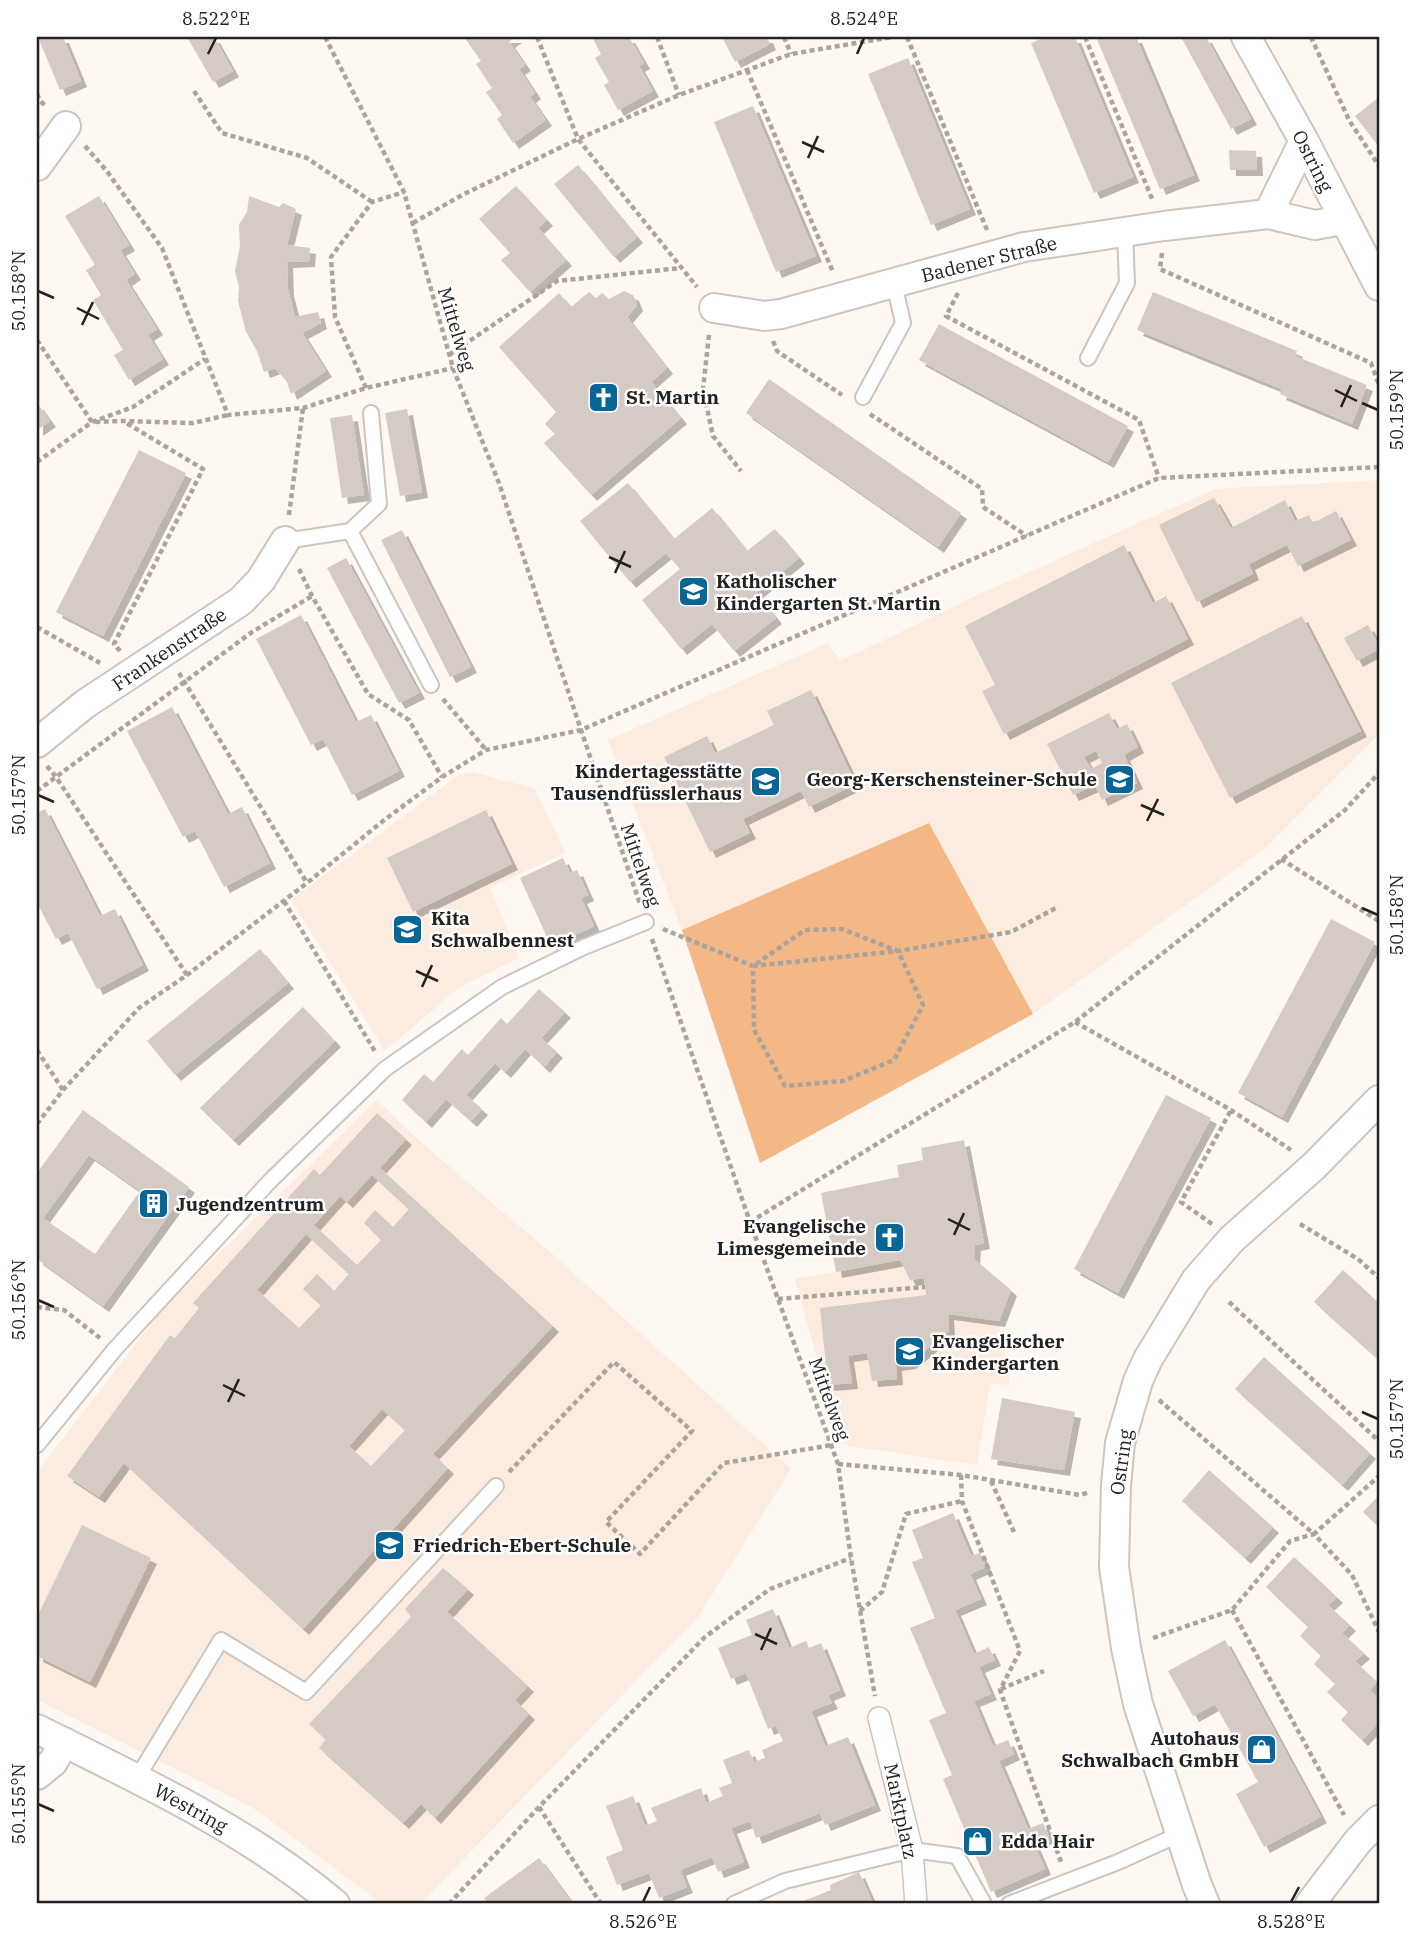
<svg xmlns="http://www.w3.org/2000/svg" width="1416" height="1941" font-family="'IBM Plex Serif',serif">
	<defs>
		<filter id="shadow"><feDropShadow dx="6" dy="6" stdDeviation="0" flood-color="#0004"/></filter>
	</defs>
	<rect width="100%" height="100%" fill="#fff7f1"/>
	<path fill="#fcecdf" d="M1379,480V734L1264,849L1033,1014L929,823L682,930L608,740L828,643L841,661L969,599L1215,489Z
		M473,772L535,789L565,853L490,888L519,958L458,988L385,1051L291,900L460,774Z
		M377,1100L425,1146L559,1260L791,1469L698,1617L420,1904H382L255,1809L37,1700V1472L164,1307Z
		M975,1245V1259L1011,1290L999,1321L1010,1385L990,1383L977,1465L849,1446L838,1435L795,1279Z"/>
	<path fill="#f4b786" d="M929,823L1033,1014L760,1163L682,930Z"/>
	<path fill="#d5cbc4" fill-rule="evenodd" filter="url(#shadow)" d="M38,37H63L81,81L60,90Z
		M187,37H214L233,71L213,82Z
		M464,37H516L509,42L525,65L519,69L535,93L530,97L546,120L513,143L497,119L502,115L486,92L492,88L476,64L481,61Z
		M592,37H629L644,63L639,66L653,91L618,110L604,85L609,82L595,58L601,54Z
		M722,37H767L770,44L735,62Z
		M1045,37H1075L1133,177L1094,193L1031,43Z
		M1096,37H1136L1194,175L1160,189Z
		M1181,37H1206L1251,119L1231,129Z
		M908,58L970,209L931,225L868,74Z
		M1379,97V147L1355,116Z
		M753,106L816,256L776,272L714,122Z
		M1229,150L1256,151L1257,170H1230Z
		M578,165L637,237L614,257L554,184Z
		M516,186L547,220L538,228L566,260L530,292L501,260L510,253L479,219Z
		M99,196L129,245L120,250L135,274L126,280L157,329L148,335L163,359L129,380L114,355L123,350L93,300L101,295L86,270L95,265L65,216Z
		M249,196L279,207L283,203L296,209L287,245L310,248L309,261L287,262L288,290L295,317L318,312L321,323L302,333L326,371L291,394L287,382L275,368L264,372L257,351L246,332L238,301L239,287L235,271L240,246L239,225L247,212Z
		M624,291L633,295L637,305L627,317L667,368L651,382L681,418L591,495L544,443L555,434L545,424L556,412L499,347L559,293L571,307L589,292L596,298L602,293L609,299Z
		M1153,292L1297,351L1295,356L1367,385L1352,424L1280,394L1282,389L1137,330Z
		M939,324L1128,426L1108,462L919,360Z
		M769,379L961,513L938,547L746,413Z
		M37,403L50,421L37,430Z
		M407,409L422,492L400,496L385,413Z
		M352,415L364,495L342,498L330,418Z
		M139,450L186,473L103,636L56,612Z
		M628,483L674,539L712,508L747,551L775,529L799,558L756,593L776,618L734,651L712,624L681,649L642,600L680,569L666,553L630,582L580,521Z
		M1214,498L1231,528L1285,500L1295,521L1309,515L1313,523L1336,511L1351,540L1298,566L1287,545L1249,564L1253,574L1197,602L1159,525Z
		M402,530L471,667L450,677L381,540Z
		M1124,545L1153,603L1166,596L1188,639L1004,734L982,691L995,685L965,626Z
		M346,558L419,693L399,703L327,568Z
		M301,615L356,722L371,715L399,771L352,795L323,739L311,745L256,639Z
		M1302,616L1361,731L1230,798L1171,683Z
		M1368,625L1379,646V649L1357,661L1344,638Z
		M811,690L856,784L809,807L801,791L743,819L750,833L710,852L664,757L707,736L715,753L774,725L767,711Z
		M172,707L228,814L242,807L270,863L224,887L195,831L183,837L127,731Z
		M1109,713L1117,729L1127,724L1138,747L1124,755L1137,783L1102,800L1095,785L1073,795L1047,744ZM1096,751L1102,763L1091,769L1084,757Z
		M45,809L100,916L115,909L143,965L97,989L68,933L56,939L37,903V813Z
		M486,810L512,864L413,912L387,858Z
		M563,858L570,873L577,870L588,895L581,898L594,926L551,946L520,878Z
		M1331,919L1375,942L1282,1117L1238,1093Z
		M260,949L288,983L175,1075L147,1041Z
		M539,989L565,1012L541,1038L557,1052L544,1067L525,1049L505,1072L495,1063L466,1095L482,1109L471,1121L446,1099L426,1122L402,1100L424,1074L433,1082L462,1049L468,1055L501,1018L507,1024Z
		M303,1007L335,1041L233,1140L200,1108Z
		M1166,1095L1211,1118L1118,1293L1074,1269Z
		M83,1110L189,1187L103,1306L37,1259V1173ZM89,1155L140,1191L95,1254L43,1218Z
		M377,1113L406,1139L380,1168L553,1326L433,1454L448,1468L303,1629L124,1463L99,1497L67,1476L170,1335L175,1338L199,1308L193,1303L314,1169L320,1175ZM372,1175L409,1209L393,1227L375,1210L364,1223L381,1240L357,1265L314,1225L340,1196L347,1202ZM306,1234L349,1274L334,1291L317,1274L303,1289L321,1305L299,1328L257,1290ZM382,1409L405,1430L371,1466L349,1446Z
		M964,1140L984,1243L975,1245L974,1259L1011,1290L999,1321L948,1314L949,1331L910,1363L896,1365L897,1379L872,1381L867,1353L848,1356L852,1383L828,1385L820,1308L926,1295L924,1278L910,1280L900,1260L836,1272L821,1193L899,1177L897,1165L923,1160L921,1148Z
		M1343,1270L1379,1303V1360L1314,1302Z
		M1264,1357L1370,1453L1342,1485L1235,1389Z
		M1002,1398L1075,1412L1064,1470L991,1459Z
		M1209,1470L1273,1527L1245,1558L1182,1501Z
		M1379,1495V1527L1363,1512Z
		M953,1513L971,1556L980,1553L986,1567L970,1574L981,1599L955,1610L974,1654L989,1647L995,1660L979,1667L991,1694L974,1701L993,1746L1008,1740L1014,1754L999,1761L1028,1829L1043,1823L1049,1837L1034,1843L1045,1869L991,1892L943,1779L952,1775L929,1720L946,1713L910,1628L935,1618L912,1562L923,1558L912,1530Z
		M82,1525L151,1558L90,1682L37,1656V1617Z
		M1294,1557L1337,1597L1328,1605L1350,1625L1342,1633L1364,1653L1355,1661L1377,1682L1370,1690L1379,1699V1722L1362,1740L1341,1720L1348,1712L1327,1692L1335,1684L1314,1664L1321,1656L1300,1636L1308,1627L1266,1587Z
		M443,1568L468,1589L447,1612L528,1686L515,1700L529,1714L435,1818L421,1804L403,1823L319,1748L326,1739L309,1724L411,1617L405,1609Z
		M773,1609L789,1648L806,1641L809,1648L821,1643L840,1690L828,1695L832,1703L811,1711L825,1746L848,1737L875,1805L825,1825L820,1813L756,1838L750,1821L731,1828L744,1862L718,1872L712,1857L680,1870L687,1887L659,1898L649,1873L617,1885L606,1857L623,1850L606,1806L633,1796L645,1826L657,1821L651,1808L701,1788L706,1803L723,1796L719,1788L732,1783L723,1760L749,1750L754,1762L765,1758L762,1750L783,1741L776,1726L768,1729L746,1673L731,1679L718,1648L752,1635L746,1620Z
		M1225,1640L1321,1817L1264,1847L1236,1794L1258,1782L1215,1704L1193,1716L1168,1671Z
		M539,1858L573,1904H488L484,1898Z
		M859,1872L873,1904H796L831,1890L830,1885Z"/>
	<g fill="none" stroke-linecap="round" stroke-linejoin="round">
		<defs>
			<path id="service" d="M1088,358L1127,283L1125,232
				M863,397L903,323L894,283
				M350,531L379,504L371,413
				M285,541L350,531L431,685
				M37,1445L115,1349L270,1181L385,1069L502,987L584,947L646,922
				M137,1778L221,1640L306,1692L496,1486
				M734,1904L785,1881L912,1850L957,1856L984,1904
				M1009,1904L1118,1862L1180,1834"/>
			<path id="pedestrian" d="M879,1718L912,1850L916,1904"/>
			<path id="minor" d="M1246,37L1304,141L1379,286
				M37,166L66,126
				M1268,214L1304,141
				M714,308L764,316L781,314L1024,247L1164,226L1268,214L1315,225L1343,220
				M37,743L85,704L241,601L261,580L285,541
				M37,1729C140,1780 246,1829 335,1904
				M37,1775L53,1762L64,1742
				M1205,1904L1197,1885L1138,1704L1126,1648L1114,1567L1116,1485L1120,1443L1138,1381L1148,1359L1196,1280L1232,1239L1314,1166L1379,1100
				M1310,1904L1358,1841L1379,1820"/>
		</defs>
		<use href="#service" stroke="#cec5bd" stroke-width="18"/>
		<use href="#pedestrian" stroke="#cec5bd" stroke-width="24"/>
		<use href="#minor" stroke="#cec5bd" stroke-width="32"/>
		<path stroke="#aaa49f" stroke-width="4.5" stroke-dasharray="5 3.5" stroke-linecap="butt" d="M325,37L404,192L453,368L499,483L581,730L640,904
			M537,37L578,139L697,287
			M657,37L679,95
			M784,37L791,54
			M907,37L987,230
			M1085,37L1153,201
			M1311,37L1349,120L1379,166
			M747,70L833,272
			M194,91L222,133L307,158L372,202
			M37,94L40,101L47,107
			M85,146L106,170L162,248L228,415L303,408L366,388L453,368
			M413,223L462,195L578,139L679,95L791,54L892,37
			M1162,253L1160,269L1371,363L1379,385
			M958,293L946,316L1139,420L1159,478
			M709,335L703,389L713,436L741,471
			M37,340L92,422L123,421L193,423L228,415
			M773,341L777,351L842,395
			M449,355L557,281L681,268
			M366,388L335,317L331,257L372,202L404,192
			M870,414L982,489L983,507L1027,536
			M37,462L92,422L133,407L205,359
			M289,515L303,408
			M299,569L312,596L368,694L409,720L442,777
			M37,627L100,663
			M120,651L114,644L203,469L123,421
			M179,673L307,883
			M443,699L486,750
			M47,766L56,777L187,975
			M37,791L252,632L312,596
			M1281,859L1379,921
			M284,901L376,1053
			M663,929L753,966L754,1030L785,1086L843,1081L894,1060L923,1005L898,951L842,929L805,930L753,966L898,951L1011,932L1056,908
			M652,939L750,1222L838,1464L851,1558L875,1696
			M1075,1022L1231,1110L1291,1150
			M37,1050L63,1090
			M37,1124L63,1090L139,1008L187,975L307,883L383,821L442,777L486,750L581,730L1159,478L1379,467
			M750,1222L1075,1022L1345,810L1379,773
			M1212,1224L1181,1202L1231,1110
			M1300,1224L1358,1259L1379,1278
			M778,1299L925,1287
			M1229,1302L1379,1441
			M37,1307L64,1310L100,1338
			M1159,1400L1314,1534L1379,1476
			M838,1464L961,1475L1080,1495L1090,1492
			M509,1472L614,1362L692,1431L606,1522L640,1554L724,1463L832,1445
			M961,1475L962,1501L1020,1651L1000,1690L1061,1862
			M991,1481L1014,1532
			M1232,1610L1344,1815
			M860,1611L882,1592L906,1514L962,1501
			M1153,1638L1232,1610L1290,1541L1314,1534L1352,1575L1379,1632
			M1001,1689L1044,1671
			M539,1807L601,1904
			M449,1904L539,1807L705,1637L770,1589L851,1558"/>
		<use href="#service" stroke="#fff" stroke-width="14"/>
		<use href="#pedestrian" stroke="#fff" stroke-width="21"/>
		<use href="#minor" stroke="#fff" stroke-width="28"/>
	</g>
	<path fill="none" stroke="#24211e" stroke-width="2.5" d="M208,54L216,38M857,54L864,38M802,142L824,152M808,158L818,136M38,291L54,298M77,308L99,319M82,325L93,302M1335,390L1357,401M1362,403L1378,410M1341,407L1351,385M609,557L631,567M615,573L625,551M38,795L54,802M1141,805L1164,815M1147,821L1158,799M1362,908L1378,915M416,971L438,981M422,987L432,965M948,1219L970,1230M954,1235L964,1213M38,1300L54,1307M223,1385L245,1396M228,1402L239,1379M1362,1412L1378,1419M755,1634L777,1644M761,1650L771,1628M38,1804L54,1811M643,1902L650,1887M1291,1902L1299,1887"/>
	<defs>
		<symbol id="church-square" viewBox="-11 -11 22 22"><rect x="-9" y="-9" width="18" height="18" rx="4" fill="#076696" stroke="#fff"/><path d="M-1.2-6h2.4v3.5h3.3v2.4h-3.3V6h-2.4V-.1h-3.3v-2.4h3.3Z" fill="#fff"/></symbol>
		<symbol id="school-square" viewBox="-11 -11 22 22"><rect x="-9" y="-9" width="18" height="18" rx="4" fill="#076696" stroke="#fff"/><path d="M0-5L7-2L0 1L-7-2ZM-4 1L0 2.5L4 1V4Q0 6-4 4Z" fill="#fff"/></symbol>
		<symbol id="building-square" viewBox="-11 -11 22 22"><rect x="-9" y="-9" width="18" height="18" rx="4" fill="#076696" stroke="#fff"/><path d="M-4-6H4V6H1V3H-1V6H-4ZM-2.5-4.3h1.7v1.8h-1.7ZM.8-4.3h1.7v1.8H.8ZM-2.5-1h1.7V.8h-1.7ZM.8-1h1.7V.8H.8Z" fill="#fff"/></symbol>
		<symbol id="shop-square" viewBox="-11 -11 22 22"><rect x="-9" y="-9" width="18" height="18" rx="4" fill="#076696" stroke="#fff"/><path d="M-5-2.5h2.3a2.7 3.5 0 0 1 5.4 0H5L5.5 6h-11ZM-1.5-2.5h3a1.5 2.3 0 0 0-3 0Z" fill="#fff"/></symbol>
	</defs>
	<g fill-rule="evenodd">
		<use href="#church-square" x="586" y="380" width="35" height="35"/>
		<use href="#school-square" x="676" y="574" width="35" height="35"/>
		<use href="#school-square" x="1102" y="762" width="35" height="35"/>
		<use href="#school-square" x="748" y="764" width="35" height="35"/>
		<use href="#school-square" x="390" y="912" width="35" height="35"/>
		<use href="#building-square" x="136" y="1186" width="35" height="35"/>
		<use href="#church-square" x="872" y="1220" width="35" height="35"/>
		<use href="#school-square" x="892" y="1334" width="35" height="35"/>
		<use href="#school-square" x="372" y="1528" width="35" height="35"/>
		<use href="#shop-square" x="1244" y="1732" width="35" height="35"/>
		<use href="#shop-square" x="960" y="1824" width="35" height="35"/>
	</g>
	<g text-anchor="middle" stroke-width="5" stroke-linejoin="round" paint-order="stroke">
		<g font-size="19" fill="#24211e" stroke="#fff">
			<text transform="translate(1313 161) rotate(63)" y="7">Ostring</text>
			<text transform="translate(989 259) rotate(-14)" y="7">Badener Straße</text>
			<text transform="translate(457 329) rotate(73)" y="7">Mittelweg</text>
			<text transform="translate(169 649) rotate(-34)" y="7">Frankenstraße</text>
			<text transform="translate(641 865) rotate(71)" y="7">Mittelweg</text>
			<text transform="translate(830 1399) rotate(70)" y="7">Mittelweg</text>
			<text transform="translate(1121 1462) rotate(-82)" y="7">Ostring</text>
			<text transform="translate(191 1808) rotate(29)" y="7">Westring</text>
			<text transform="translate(901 1811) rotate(78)" y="7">Marktplatz</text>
		</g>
		<g font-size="19" font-weight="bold" fill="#24211e" stroke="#fff" text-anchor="start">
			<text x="626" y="404">St. Martin</text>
			<text x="716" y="588">Katholischer<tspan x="716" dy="22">Kindergarten St. Martin</tspan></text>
			<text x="742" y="778" text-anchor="end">Kindertagesstätte<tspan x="742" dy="22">Tausendfüsslerhaus</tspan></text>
			<text x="1097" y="786" text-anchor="end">Georg-Kerschensteiner-Schule</text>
			<text x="431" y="925">Kita<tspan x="431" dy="22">Schwalbennest</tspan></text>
			<text x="176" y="1211">Jugendzentrum</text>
			<text x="866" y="1233" text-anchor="end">Evangelische<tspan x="866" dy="22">Limesgemeinde</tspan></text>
			<text x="932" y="1348">Evangelischer<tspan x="932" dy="22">Kindergarten</tspan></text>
			<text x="413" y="1552">Friedrich-Ebert-Schule</text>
			<text x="1239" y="1745" text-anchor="end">Autohaus<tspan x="1239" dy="22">Schwalbach GmbH</tspan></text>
			<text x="1001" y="1848">Edda Hair</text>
		</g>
	</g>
	<rect width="1416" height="1941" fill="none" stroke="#ffffff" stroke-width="77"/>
	<rect x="38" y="38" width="1340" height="1864" fill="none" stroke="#24211e" stroke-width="2.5"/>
	<g font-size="18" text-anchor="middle" fill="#24211e">
		<text x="216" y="25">8.522°E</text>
		<text x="864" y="25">8.524°E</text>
		<text transform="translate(19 291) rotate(-90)" y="6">50.158°N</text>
		<text transform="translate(1397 410) rotate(-90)" y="6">50.159°N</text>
		<text transform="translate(19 795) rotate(-90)" y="6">50.157°N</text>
		<text transform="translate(1397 915) rotate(-90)" y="6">50.158°N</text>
		<text transform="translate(19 1300) rotate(-90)" y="6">50.156°N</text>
		<text transform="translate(1397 1419) rotate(-90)" y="6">50.157°N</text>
		<text transform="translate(19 1804) rotate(-90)" y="6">50.155°N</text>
		<text x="643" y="1928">8.526°E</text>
		<text x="1291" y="1928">8.528°E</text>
	</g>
</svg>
